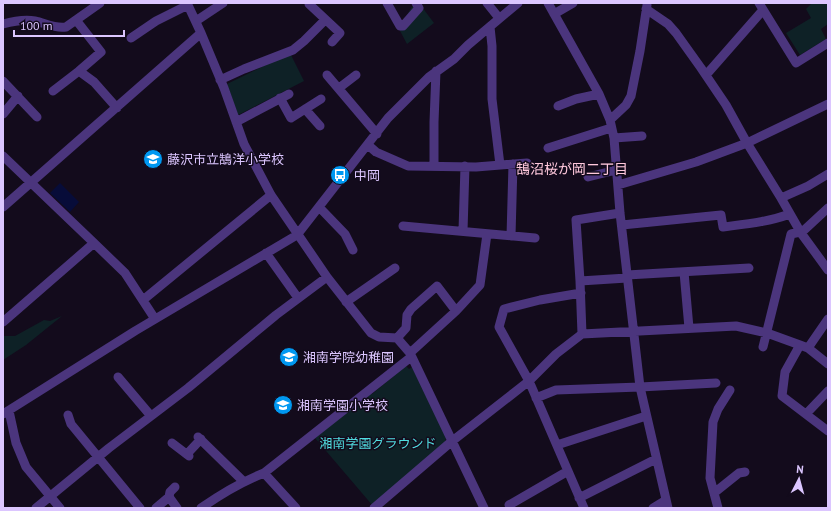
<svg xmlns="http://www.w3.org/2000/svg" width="831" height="511" font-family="'PT Sans','Noto Sans JP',sans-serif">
	<rect width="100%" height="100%" fill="#130b1c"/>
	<path fill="#0e2126" d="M415,3H419L434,23L407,44L399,29L411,8Z
		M812,3H828V24L821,29L826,39L800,55L786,33L811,18L806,9Z
		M290,53L304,81L238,115L227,84Z
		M62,316L26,345L3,360V336H15L44,320L50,321Z
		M406,366L409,369L412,367L446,437L445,443L373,506L315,438L367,394H372Z"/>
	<path fill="#070c39" d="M60,183L79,202L70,212L50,193Z"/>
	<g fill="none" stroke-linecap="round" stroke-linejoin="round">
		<path stroke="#4b357d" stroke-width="9" d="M187,3L201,33L224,88L244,144L271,195L327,277L371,333L379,337L397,338L410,353L484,508
			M310,3L309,4L340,33L332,42
			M387,3L400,26H403L419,8L416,3
			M487,3L499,18
			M548,3L599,94L610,120L614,138L620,213L640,387L668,508
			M759,3L796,63L828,43
			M646,9L668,24L676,33L701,68L726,105L747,143L781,198L801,233L828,270
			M554,14L573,3
			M76,20L101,52L79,71L94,82L117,108
			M196,21L223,3
			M3,24C14,21 24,19 35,21C45,23 55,29 66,27L100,3
			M490,27L492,46V99L500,165
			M131,38L156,21L188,5
			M327,75L377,134
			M706,75L763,10
			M220,80L244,69L293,50L304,41L325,20
			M3,81L37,117
			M339,88L356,75
			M53,91L79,71
			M280,98L291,118L321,99
			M558,106L576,99L599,94
			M305,109L320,126
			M3,114L18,96
			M610,120L626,105L631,96L640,51L647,5
			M236,122L289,94
			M614,138L642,136
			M368,145L376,152L408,166L476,167L527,163
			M548,148L611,128
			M3,156L94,243L125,273L155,319
			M434,166V122L436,71
			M588,177L616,170
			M618,185L696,162L747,143L828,104
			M781,198L808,186L828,174
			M3,207L201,33
			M319,207L345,234L353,250
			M622,225L721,215L723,227C746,224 768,222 790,214
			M403,226L535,238
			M463,231L465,166
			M801,233L828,208
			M511,236L513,164
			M266,253L298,298
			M684,272L689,328
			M627,275L749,268
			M580,281L627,278
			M581,293L540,300L504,309L499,327L529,381L584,508
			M143,300L271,195
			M346,302L395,268
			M3,322L94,243
			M582,334L580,281L576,220L620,213
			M397,338L406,328L407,315L411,309L437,286L456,311
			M800,345L785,372L782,396L828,431
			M763,347L791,234L800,232
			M808,348L828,319
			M410,353L456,311L480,285L487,234
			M118,377L151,416
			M536,398L556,390L640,387L716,383
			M9,411L16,443L26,467L60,508
			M3,414L135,331L297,235L388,118L429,77L454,59L468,45L518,3
			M806,414L828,391
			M68,415L71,424L140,508
			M198,437L243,481
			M172,443L189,456
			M557,445L646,416
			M187,454L201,439
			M264,473L296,508
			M714,493L739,473L745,472
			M169,497L170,492L175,487
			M579,498L656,459
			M509,505L568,471
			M36,508L109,448L188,388L276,315L327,277
			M156,508L169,497L177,508
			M201,508C221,494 241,482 264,473L411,357
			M374,508L451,442L529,381L556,354L582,334L736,326L767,333L800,345L808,348L828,364
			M653,508L666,500
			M718,508L710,478L713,422L718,409L730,390"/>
	</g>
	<defs>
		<symbol id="school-disc" viewBox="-11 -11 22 22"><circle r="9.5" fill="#0098f1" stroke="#130b1c"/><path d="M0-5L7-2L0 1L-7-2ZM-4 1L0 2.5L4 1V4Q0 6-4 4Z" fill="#fff"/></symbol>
		<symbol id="bus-disc" viewBox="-11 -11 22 22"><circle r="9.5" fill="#0098f1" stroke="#130b1c"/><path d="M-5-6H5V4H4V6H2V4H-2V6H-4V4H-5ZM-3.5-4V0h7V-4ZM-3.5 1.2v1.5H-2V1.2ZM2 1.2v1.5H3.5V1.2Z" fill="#fff"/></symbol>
	</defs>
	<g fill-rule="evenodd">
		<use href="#school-disc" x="142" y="148" width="22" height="22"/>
		<use href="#bus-disc" x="329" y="164" width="22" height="22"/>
		<use href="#school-disc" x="278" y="346" width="22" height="22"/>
		<use href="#school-disc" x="272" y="394" width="22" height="22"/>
	</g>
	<g text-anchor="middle" stroke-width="3" stroke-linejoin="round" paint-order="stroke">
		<g font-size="13" fill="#dcc6ff" stroke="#130b1c" text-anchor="start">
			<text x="167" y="164">藤沢市立鵠洋小学校</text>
			<text x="354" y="180">中岡</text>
			<text x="303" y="362">湘南学院幼稚園</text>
			<text x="297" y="410">湘南学園小学校</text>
		</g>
		<g font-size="13" fill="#51dde0" stroke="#130b1c">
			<text x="378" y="448">湘南学園グラウンド</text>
		</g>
		<g font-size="14" fill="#ffc8dc" stroke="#130b1c">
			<text x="572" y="174">鵠沼桜が岡二丁目</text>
		</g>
	</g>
	<rect width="831" height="511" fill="none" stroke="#dcc6ff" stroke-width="8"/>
	<g transform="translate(799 479) rotate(6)" stroke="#130b1c" stroke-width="3" paint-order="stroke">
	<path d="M0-3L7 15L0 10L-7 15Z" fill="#dcc6ff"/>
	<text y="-6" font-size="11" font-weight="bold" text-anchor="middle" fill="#dcc6ff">N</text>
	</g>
	<path d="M14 30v6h110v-6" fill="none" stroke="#dcc6ff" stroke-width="2"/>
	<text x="20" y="30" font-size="12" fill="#dcc6ff" stroke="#130b1c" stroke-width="3" paint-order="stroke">100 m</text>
</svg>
